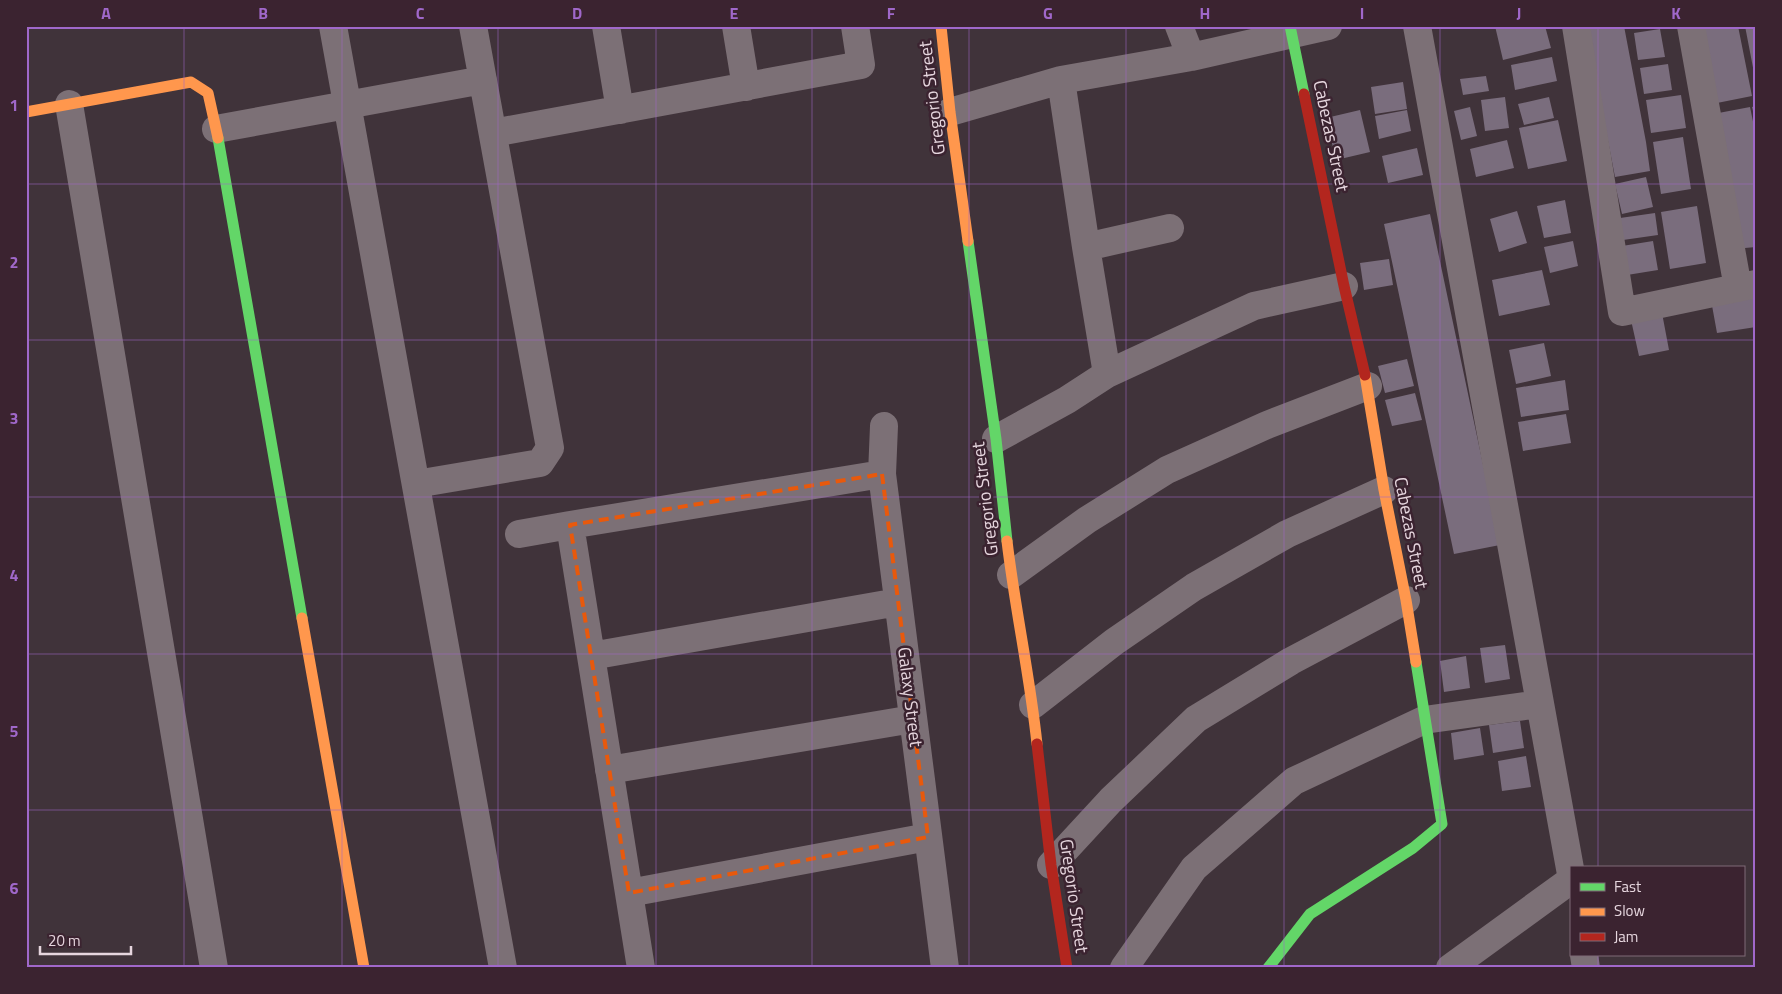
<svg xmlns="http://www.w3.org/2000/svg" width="1782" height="994" font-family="'Titillium Web',sans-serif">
	<rect width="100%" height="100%" fill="#40333a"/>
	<path fill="#7a6d7d" d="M1495,26H1545L1551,48L1503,60Z
		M1586,26H1624L1646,142L1650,171L1615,177Z
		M1695,26H1738L1752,96L1707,105Z
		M1745,26H1756V78H1755Z
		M1660,29L1665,57L1638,60L1634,33Z
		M1552,57L1557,81L1515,90L1511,65Z
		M1668,64L1672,90L1644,94L1640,68Z
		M1486,76L1489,91L1463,95L1460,79Z
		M1403,82L1407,109L1375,114L1371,87Z
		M1681,95L1686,128L1651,133L1646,100Z
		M1505,97L1509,128L1485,131L1481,100Z
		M1549,97L1554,118L1524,125L1518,104Z
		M1756,106V119H1755L1752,107Z
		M1470,107L1477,136L1461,140L1454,111Z
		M1750,107L1756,136V247L1734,249L1708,115Z
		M1360,110L1370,152L1336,160L1326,118Z
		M1407,110L1411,131L1379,139L1375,116Z
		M1558,120L1567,161L1528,169L1519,128Z
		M1683,137L1691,189L1661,194L1653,142Z
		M1507,140L1514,168L1476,177L1470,149Z
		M1417,148L1423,175L1388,183L1382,156Z
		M1646,177L1653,207L1622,214L1615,184Z
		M1565,200L1571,233L1544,238L1537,206Z
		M1697,206L1706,263L1670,269L1661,212Z
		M1517,211L1527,243L1499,252L1490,219Z
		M1655,213L1658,235L1623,240L1620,218Z
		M1430,214L1500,545L1454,554L1384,224Z
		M1573,241L1578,266L1550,273L1544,247Z
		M1653,241L1658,270L1627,275L1622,246Z
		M1389,259L1393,285L1364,290L1360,263Z
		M1542,270L1550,305L1499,316L1492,280Z
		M1756,293V327L1717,333L1711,300Z
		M1662,313L1669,350L1639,356L1631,320Z
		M1544,343L1551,376L1516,384L1509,350Z
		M1407,359L1414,386L1385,393L1378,366Z
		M1565,380L1569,410L1521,417L1516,388Z
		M1415,393L1422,420L1392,426L1385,400Z
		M1566,414L1571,443L1523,451L1518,422Z
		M1505,645L1510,679L1485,683L1480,648Z
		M1466,656L1470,688L1444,692L1440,661Z
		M1520,721L1524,748L1493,753L1489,725Z
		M1480,728L1484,755L1454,760L1451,733Z
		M1526,756L1531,787L1502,791L1498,761Z"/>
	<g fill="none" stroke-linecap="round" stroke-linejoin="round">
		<path stroke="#7c7076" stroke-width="28" d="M333,26L503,968
			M606,26L620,110
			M736,26L746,87
			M1179,26L1191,57
			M1417,26L1571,874
			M1576,26L1622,312L1756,284
			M1691,26L1738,288
			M1061,80L1086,247L1107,374
			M69,104L214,968
			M950,112L1061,80L1191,57L1328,26
			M216,129L483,80
			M493,133L861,65L855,26
			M1086,247L1170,228
			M884,426L882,474L945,968
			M996,439L1067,400L1107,374L1254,306L1344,286
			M416,484L540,463L550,448L473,26
			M570,525L882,474
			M519,534L570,525L641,968
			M1011,575L1087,520L1167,470L1267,425L1368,386
			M591,656L898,602
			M1033,705L1114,642L1194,587L1287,534L1384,490
			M609,770L913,719
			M1051,865L1111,800L1196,719L1291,661L1406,600
			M629,893L928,837
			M1584,955L1586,968
			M1124,968L1194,868L1294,781L1424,720L1540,704
			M1450,968L1571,880"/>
		<path stroke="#63d668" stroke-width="11" d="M1290,26L1304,94
			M218,138L302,618
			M968,241L996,439L1007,541
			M1268,968L1310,914L1413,848L1442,824L1416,662"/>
		<path stroke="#ff974d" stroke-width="11" d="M941,26L950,112L968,241
			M26,112L191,82L208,93L218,138
			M1365,375L1384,490L1406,600L1416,662
			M1007,541C1015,609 1030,676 1037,744
			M302,618L364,968"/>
		<path stroke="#b3261e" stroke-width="11" d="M1304,94L1344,286L1365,375
			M1037,744L1051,865L1067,968"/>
	</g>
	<path fill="none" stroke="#e8590c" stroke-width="4" stroke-dasharray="10 6" stroke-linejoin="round" d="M882,474L928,837L629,893L570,525Z"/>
	<path fill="none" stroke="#a068ca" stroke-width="1" stroke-opacity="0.55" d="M184,26V968M342,26V968M498,26V968M656,26V968M812,26V968M969,26V968M1126,26V968M1284,26V968M1440,26V968M1598,26V868M26,184H1756M26,340H1756M26,497H1756M26,654H1756M26,810H1756M1598,955V968"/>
	<g text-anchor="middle" stroke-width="5" stroke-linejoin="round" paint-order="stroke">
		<g font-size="18" fill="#e6d6de" stroke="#3b2330">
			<text transform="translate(932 98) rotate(-97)" y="6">Gregorio Street</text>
			<text transform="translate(1331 136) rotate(78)" y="6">Cabezas Street</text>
			<text transform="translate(985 499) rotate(-97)" y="6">Gregorio Street</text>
			<text transform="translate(1411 533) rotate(79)" y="6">Cabezas Street</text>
			<text transform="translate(910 697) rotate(83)" y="6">Galaxy Street</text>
			<text transform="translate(1074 896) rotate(82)" y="6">Gregorio Street</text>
		</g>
	</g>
	<rect width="1782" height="994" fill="none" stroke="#3b2330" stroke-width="55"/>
	<rect x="1570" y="866" width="175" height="90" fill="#3b2330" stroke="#7f6b76"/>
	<rect x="1580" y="883" width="25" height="8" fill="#63d668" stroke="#7f6b76"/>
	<text x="1614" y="892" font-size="15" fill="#e6d6de">Fast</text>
	<rect x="1580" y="908" width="25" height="8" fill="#ff974d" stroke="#7f6b76"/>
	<text x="1614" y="916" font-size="15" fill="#e6d6de">Slow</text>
	<rect x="1580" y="933" width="25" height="8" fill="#b3261e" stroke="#7f6b76"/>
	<text x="1614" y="942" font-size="15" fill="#e6d6de">Jam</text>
	<path d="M40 946v8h91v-8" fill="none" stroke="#e6d6de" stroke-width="2.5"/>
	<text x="48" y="946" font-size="15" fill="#e6d6de" stroke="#3b2330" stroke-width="4" paint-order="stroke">20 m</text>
	<rect x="28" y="28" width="1726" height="938" fill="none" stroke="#a068ca" stroke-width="2"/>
	<g font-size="16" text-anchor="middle" font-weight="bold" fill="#a068ca">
		<text x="106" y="19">A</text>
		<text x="263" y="19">B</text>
		<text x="420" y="19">C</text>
		<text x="577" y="19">D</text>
		<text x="734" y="19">E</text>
		<text x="891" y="19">F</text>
		<text x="1048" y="19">G</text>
		<text x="1205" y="19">H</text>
		<text x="1362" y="19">I</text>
		<text x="1519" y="19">J</text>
		<text x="1676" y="19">K</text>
		<text x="14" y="111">1</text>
		<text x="14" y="268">2</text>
		<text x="14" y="424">3</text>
		<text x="14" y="581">4</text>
		<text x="14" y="737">5</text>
		<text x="14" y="894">6</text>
	</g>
</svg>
